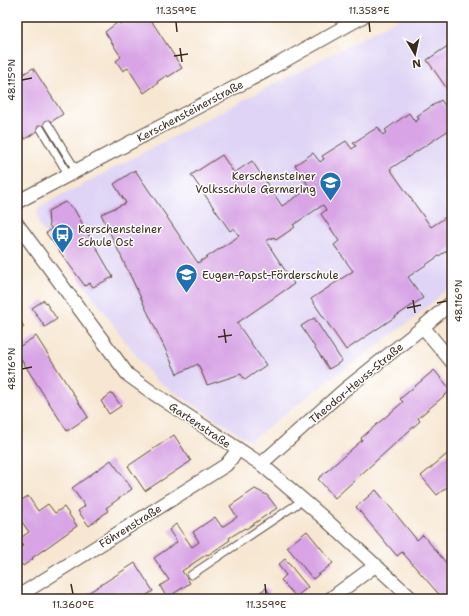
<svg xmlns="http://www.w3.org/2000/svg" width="469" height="616" font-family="'Shantell Sans',sans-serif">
	<rect width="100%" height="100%" fill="#fff"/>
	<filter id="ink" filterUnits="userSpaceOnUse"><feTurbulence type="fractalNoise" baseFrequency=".025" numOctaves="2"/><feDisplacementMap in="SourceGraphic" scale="8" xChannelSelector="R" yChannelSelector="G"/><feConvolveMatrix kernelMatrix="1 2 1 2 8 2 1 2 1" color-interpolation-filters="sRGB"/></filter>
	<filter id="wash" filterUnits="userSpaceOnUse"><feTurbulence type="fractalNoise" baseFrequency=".012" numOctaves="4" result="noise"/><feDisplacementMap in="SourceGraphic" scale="16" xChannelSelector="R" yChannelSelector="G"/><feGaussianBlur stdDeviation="0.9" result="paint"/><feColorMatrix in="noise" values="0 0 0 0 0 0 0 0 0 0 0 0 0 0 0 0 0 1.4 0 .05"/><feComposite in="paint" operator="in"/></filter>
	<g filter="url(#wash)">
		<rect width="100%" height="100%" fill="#f7e7d2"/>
		<path fill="#dfd4f5" d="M402,17H452V285L412,320L320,387L250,441L154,379L39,225L37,209L148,150Z"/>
		<g id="blocks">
			<path fill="#d8a4e5" d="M128,17H149L182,68L168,77L167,75L157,82L158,83L144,93L128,68L123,71L116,61L121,57L105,32L118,22L120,24L129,18Z
				M452,43V96L427,60Z
				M33,68L63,114L25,139L17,128V78Z
				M441,100L446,107L452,103V128L390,169L431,227L452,213V247L408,277L423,298L346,350L311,299L353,271L334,245L339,241L321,214L326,210L323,205L293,225L295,227L276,240L274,237L266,241L294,284L237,323L266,365L245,380L241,374L207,385L198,364L177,374L101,214L126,203L114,184L135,170L198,263L239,236L234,228L230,231L191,175L222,155L234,173L252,161L282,206L310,188L295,165L313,153L320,162L324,159L322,156L346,141L352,149L356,146L353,143L378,127L383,135L387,132L385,130L409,113L415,122L419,119L417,116Z
				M65,202L74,209L113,277L93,287L90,283L85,286L46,233L52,229L49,225L48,211Z
				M44,300L57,319L45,327L32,308Z
				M17,316L24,327L17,332Z
				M314,318L342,361L329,369L301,326Z
				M36,336L88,417L67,431L17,353V348Z
				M434,370L451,390L418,418L420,421L335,498L318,479L362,440L361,438L403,402L400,399Z
				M112,393L121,406L109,414L101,401Z
				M174,435L191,461L145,491L128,466Z
				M452,450V483L437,495L421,476Z
				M111,460L132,489L106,508L108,511L89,526L78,511L85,506L72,488Z
				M255,489L267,495L277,508L246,529L245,528L229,538L230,540L208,555L207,554L182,571L190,583L167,598L160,586L169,580L154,558L177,542L169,530L176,524L192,547L199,542L193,532L215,517L222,527L237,517L230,506Z
				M376,490L417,540L423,535L452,570V591L443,599L402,552L397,556L356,507Z
				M28,496L38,511L48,504L55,513L64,507L77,526L32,558L33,559L23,566L20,562L17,565V550L23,546L19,539L29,532L17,515V503Z
				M307,531L333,563L313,579L287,547Z
				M285,559L308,587L296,597L281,580L286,575L278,565Z
				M135,563L153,591L141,599H91L88,593Z
				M266,588L274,599H250Z"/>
		</g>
	</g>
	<g filter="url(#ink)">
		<use href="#blocks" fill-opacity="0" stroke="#574639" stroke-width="1"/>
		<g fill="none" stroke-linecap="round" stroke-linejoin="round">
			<defs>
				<path id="service" d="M48,124L76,170
					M41,129L68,174
					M191,575L303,500"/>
				<path id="minor" d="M17,202L266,71L362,17
					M17,224L128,375L153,393L261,464L325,519L412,599
					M423,327L452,362
					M261,464L343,391L423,327L452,302
					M17,597L226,465L238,450
					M330,599L376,565"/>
			</defs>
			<use href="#service" stroke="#574639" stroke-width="9"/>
			<use href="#minor" stroke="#574639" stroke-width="15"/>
			<use href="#service" stroke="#fff" stroke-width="7"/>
			<use href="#minor" stroke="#fff" stroke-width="13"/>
		</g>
	</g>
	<path fill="none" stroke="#3b2a1e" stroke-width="1.5" d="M176,22L177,32M369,22L370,32M180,48L182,62M174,56L188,54M22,80L32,78M413,300L415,313M437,303L447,301M407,308L421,305M224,329L226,343M218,337L232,335M22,369L32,367M71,584L73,594M265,584L266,594"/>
	<defs>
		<symbol id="school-pin" viewBox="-11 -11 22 30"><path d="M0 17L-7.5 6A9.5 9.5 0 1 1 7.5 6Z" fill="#1f6fb2" stroke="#fff"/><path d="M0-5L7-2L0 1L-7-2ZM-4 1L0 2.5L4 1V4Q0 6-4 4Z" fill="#fff"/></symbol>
		<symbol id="bus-pin" viewBox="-11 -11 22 30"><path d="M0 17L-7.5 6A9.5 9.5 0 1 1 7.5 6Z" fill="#1f6fb2" stroke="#fff"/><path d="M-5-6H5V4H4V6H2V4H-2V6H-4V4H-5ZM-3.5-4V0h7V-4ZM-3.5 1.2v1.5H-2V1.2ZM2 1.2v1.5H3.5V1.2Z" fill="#fff"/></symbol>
	</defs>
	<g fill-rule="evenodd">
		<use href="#school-pin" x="318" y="170" width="25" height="34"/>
		<use href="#bus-pin" x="50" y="222" width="25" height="34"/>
		<use href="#school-pin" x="174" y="262" width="25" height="34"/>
	</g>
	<g text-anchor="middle" stroke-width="3" stroke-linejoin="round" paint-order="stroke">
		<g font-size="11" fill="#3b2a1e" stroke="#fff">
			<text transform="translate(190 111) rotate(-28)" y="4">Kerschensteinerstraße</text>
			<text transform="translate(356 383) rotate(-40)" y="4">Theodor-Heuss-Straße</text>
			<text transform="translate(200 425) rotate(34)" y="4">Gartenstraße</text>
			<text transform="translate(130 526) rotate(-32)" y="4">Föhrenstraße</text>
		</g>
		<g font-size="11" fill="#3b2a1e" stroke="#fff" text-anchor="start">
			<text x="316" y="180" text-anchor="end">Kerschensteiner<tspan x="316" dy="13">Volksschule Germering</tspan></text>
			<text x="78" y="233">Kerschensteiner<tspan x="78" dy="13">Schule Ost</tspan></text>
			<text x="202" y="279">Eugen-Papst-Förderschule</text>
		</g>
	</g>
	<rect width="469" height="616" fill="none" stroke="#fff" stroke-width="44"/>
	<g transform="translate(415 54) rotate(171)" stroke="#ffffff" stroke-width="3" paint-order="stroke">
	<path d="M0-3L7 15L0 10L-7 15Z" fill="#3b2a1e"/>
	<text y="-6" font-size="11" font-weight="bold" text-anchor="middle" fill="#3b2a1e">N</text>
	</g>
	<rect x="22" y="22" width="425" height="572" fill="none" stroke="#3b2a1e" stroke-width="1.5"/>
	<g font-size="10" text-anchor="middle" fill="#3b2a1e">
		<text x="176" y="14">11.359°E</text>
		<text x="369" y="14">11.358°E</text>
		<text transform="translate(11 80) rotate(-90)" y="4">48.115°N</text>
		<text transform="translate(458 301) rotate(-90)" y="4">48.116°N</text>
		<text transform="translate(11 369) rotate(-90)" y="4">48.116°N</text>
		<text x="73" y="608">11.360°E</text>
		<text x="266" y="608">11.359°E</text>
	</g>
</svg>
